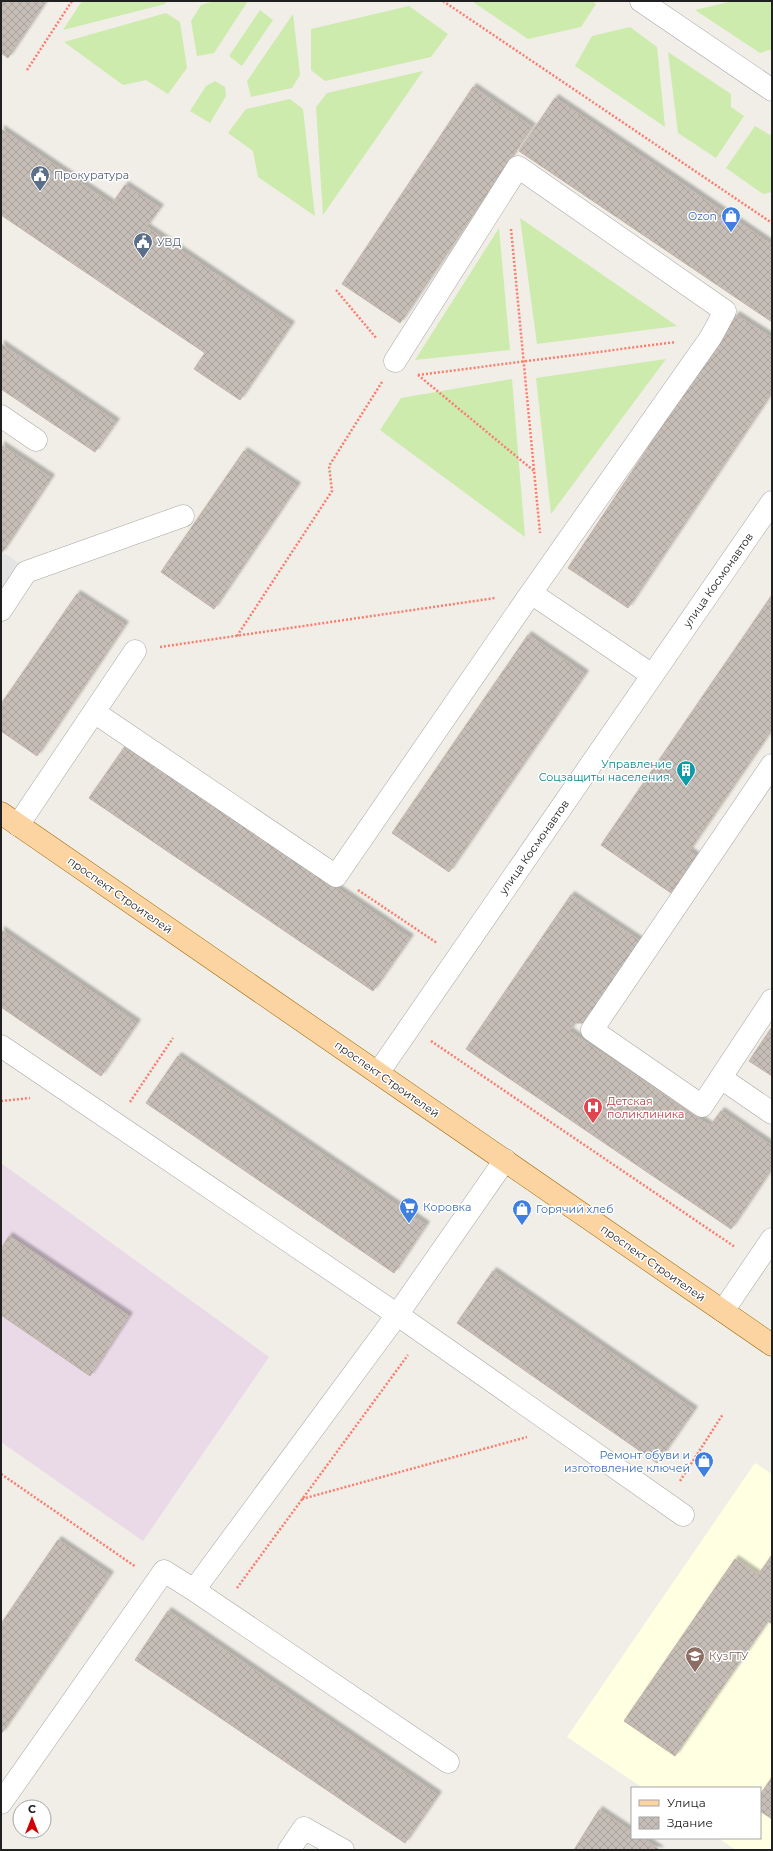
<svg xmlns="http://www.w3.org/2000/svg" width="773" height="1851" font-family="Montserrat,sans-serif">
	<defs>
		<pattern id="building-cross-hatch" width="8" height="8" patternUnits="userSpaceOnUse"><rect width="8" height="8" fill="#c6bdb6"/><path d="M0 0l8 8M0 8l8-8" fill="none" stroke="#aaa29c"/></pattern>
		<filter id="shadow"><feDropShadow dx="3.5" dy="-3.5" stdDeviation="1" flood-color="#0004"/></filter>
	</defs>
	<rect width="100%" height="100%" fill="#f1eee7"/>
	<path fill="#ead9e7" d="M1,1163L269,1357L143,1541L1,1442Z"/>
	<path fill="#ffffe2" d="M755,1463L772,1474V1850H736L718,1838H760V1788H643L567,1737Z"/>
	<path fill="#ccebad" d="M82,1H167L165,4L63,30Z
		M214,1H248L214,53L197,56L191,21L201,5Z
		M474,1H592L596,4L581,27L528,39L473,2Z
		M733,1H772V51L769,50L760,53L695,10Z
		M409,6L448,34L431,57L325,81L311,70V29Z
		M260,10L273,20L242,66L229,56Z
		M166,13L180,22L187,68L168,94L146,80L123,85L64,42Z
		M293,14L300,75L292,88L251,97L247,81Z
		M630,27L657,47L665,127L575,66L592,36Z
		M668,52L731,94V107L744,116L716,158L678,133Z
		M423,71L323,215L316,107L327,93Z
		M215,81L225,87L226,96L210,123L190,111L206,86Z
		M290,99L303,109L315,216L258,177L253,151L228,133L246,109Z
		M755,126L770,135L772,134V192L763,194L726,168Z
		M520,218L677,326L537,344Z
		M499,228L510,350L415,360Z
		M666,359L551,514L536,378Z
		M512,379L525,537L380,430L401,398Z"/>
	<path fill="#e4e4e4" d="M4,553L26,568L1,606V557Z"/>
	<path fill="url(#building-cross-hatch)" stroke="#c3b4a9" filter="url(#shadow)" d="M1,1H46L8,58L1,53Z
		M473,87L532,127L400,323L342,284Z
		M555,98L772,245V322L519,151Z
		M1,129L112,204L125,185L160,208L146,227L291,325L240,400L194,369L205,353L1,215Z
		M736,315L772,338V392L628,608L568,568Z
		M1,344L116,422L95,452L1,389Z
		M1,445L51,478L1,554Z
		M244,451L297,486L214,609L161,572Z
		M77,594L125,625L37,756L1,731V704Z
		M772,595V729L689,851L696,856L671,893L601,845Z
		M528,635L585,674L449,872L392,833Z
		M126,745L410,938L373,991L89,798Z
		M571,895L640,941L584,1023H575L569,1031L710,1126L721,1111L772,1146V1168L731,1229L466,1049Z
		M1,930L137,1023L101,1076L1,1007Z
		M772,1027V1076L749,1061Z
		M178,1056L426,1225L394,1273L146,1103Z
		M9,1236L129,1316L90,1376L1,1315V1249Z
		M493,1271L694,1410L657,1463L457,1323Z
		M58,1540L110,1575L1,1734V1624Z
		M772,1555V1624L768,1621L675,1756L624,1721L735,1559L758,1575Z
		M168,1611L438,1795L405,1843L135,1660Z
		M772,1777V1819L760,1811V1795Z
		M599,1810L632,1832V1838H642L660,1850H574Z"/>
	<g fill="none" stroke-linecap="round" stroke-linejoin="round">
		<defs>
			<path id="minor" d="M641,1L772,90
				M395,361L518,167L725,311L711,337L531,593
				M1,416L36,440
				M1,610L26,572L183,516
				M94,712L336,876L531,593L652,675
				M772,765L592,1030L702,1106L772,1000
				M18,825L135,651
				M1,1046L405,1320L683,1515
				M378,1073L772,502
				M721,1078L772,1113
				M723,1311L772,1239
				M448,1762L194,1590L397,1315L505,1160
				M1,1803L164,1571L194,1590
				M289,1850L304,1828L343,1850"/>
			<path id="major" d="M1,813L772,1345"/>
		</defs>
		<use href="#minor" stroke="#a7a7a7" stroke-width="23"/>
		<use href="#major" stroke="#9d6700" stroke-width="23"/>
		<path stroke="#fa7c6f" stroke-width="2.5" stroke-dasharray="2 2" stroke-linecap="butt" d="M443,1L772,223
			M27,70L72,1
			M511,229L540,533
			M336,290L377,339
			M418,375L676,342
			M418,375L534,471
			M237,636L332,491L329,466L382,382
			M160,647L495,598
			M358,890L437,943
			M431,1041L735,1247
			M1,1101L30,1098
			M130,1102L173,1038
			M1,1474L136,1567
			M680,1481L723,1414
			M302,1499L527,1437
			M237,1588L408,1355"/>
		<use href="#minor" stroke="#fff" stroke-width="22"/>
		<use href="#major" stroke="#fcd4a1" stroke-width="22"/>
	</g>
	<defs>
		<symbol id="civic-pin" viewBox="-11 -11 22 30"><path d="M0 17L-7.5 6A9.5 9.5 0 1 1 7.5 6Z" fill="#5c6f8a" stroke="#fff"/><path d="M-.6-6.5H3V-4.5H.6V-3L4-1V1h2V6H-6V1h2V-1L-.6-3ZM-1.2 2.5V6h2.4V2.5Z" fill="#fff"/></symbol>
		<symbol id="shop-pin" viewBox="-11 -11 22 30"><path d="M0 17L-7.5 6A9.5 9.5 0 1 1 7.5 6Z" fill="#3f7fe0" stroke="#fff"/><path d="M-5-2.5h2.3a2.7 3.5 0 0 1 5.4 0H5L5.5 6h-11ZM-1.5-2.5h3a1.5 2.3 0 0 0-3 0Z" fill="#fff"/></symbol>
		<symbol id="building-pin" viewBox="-11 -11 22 30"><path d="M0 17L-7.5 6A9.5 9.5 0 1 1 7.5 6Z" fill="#0f9aa8" stroke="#fff"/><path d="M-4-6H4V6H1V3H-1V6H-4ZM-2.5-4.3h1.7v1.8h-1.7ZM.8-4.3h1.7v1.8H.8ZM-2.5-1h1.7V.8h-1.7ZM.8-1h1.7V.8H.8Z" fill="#fff"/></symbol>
		<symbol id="hospital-pin" viewBox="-11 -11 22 30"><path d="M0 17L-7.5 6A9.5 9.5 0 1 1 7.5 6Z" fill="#e0444e" stroke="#fff"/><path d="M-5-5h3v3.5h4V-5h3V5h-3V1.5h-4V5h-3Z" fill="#fff"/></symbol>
		<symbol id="supermarket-pin" viewBox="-11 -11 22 30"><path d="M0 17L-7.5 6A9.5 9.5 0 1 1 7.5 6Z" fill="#3f7fe0" stroke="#fff"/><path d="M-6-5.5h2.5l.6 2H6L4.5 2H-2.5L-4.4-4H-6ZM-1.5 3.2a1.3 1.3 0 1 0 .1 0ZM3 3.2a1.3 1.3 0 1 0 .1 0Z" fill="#fff"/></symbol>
		<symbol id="university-pin" viewBox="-11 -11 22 30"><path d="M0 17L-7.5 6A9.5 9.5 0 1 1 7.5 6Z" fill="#8d6e63" stroke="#fff"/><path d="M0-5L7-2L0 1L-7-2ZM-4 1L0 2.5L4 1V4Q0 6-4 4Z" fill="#fff"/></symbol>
	</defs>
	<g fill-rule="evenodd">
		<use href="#civic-pin" x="29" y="164" width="22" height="30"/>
		<use href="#shop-pin" x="720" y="205" width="22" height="30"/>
		<use href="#civic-pin" x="132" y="231" width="22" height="30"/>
		<use href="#building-pin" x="675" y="759" width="22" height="30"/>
		<use href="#hospital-pin" x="582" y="1096" width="22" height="30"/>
		<use href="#supermarket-pin" x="398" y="1196" width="22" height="30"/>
		<use href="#shop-pin" x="511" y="1198" width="22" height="30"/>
		<use href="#shop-pin" x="693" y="1450" width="22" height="30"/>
		<use href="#university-pin" x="684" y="1645" width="22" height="30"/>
	</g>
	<g text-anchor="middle" stroke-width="3" stroke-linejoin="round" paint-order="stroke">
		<g font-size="11" fill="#4e5e75" stroke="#fff" text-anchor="start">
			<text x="54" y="179">Прокуратура</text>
			<text x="157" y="246">УВД</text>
		</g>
		<g font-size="11" fill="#366cbe" stroke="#fff" text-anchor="end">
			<text x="717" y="220">Ozon</text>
			<text x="423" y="1211" text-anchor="start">Коровка</text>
			<text x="536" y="1213" text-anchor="start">Горячий хлеб</text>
			<text x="690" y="1459">Ремонт обуви и<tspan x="690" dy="13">изготовление ключей</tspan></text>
		</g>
		<g font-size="11" fill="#202020" stroke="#fff">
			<text transform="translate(718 580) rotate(-55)" y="4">улица Космонавтов</text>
			<text transform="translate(534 847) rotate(-55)" y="4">улица Космонавтов</text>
			<text transform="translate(120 895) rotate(35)" y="4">проспект Строителей</text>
			<text transform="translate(387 1079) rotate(35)" y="4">проспект Строителей</text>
			<text transform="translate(653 1263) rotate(35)" y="4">проспект Строителей</text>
		</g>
		<g font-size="11" fill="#0d838f" stroke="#fff" text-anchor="end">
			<text x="672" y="768">Управление<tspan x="672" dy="13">Соцзащиты населения.</tspan></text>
		</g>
		<g font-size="11" fill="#be3a42" stroke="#fff" text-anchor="start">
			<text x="607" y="1105">Детская<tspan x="607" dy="13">поликлиника</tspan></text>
		</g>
		<g font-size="11" fill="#785e54" stroke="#fff" text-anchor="start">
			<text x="709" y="1660">КузГТУ</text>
		</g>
	</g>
	<rect width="773" height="1851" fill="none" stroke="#202020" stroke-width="4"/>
	<rect x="631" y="1787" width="130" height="52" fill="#ffffff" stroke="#a6a6a6"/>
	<rect x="639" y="1800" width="20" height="6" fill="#fcd4a1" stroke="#a6a6a6"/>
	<text x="667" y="1807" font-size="12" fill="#202020">Улица</text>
	<rect x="639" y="1817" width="20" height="12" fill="url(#building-cross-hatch)" stroke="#a6a6a6"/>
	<text x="667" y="1827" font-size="12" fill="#202020">Здание</text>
	<g transform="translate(32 1819)"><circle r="19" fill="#ffffff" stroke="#a6a6a6"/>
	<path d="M0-3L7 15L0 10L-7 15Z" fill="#d10002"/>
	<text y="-6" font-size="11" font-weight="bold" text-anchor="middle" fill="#202020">С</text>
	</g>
</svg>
